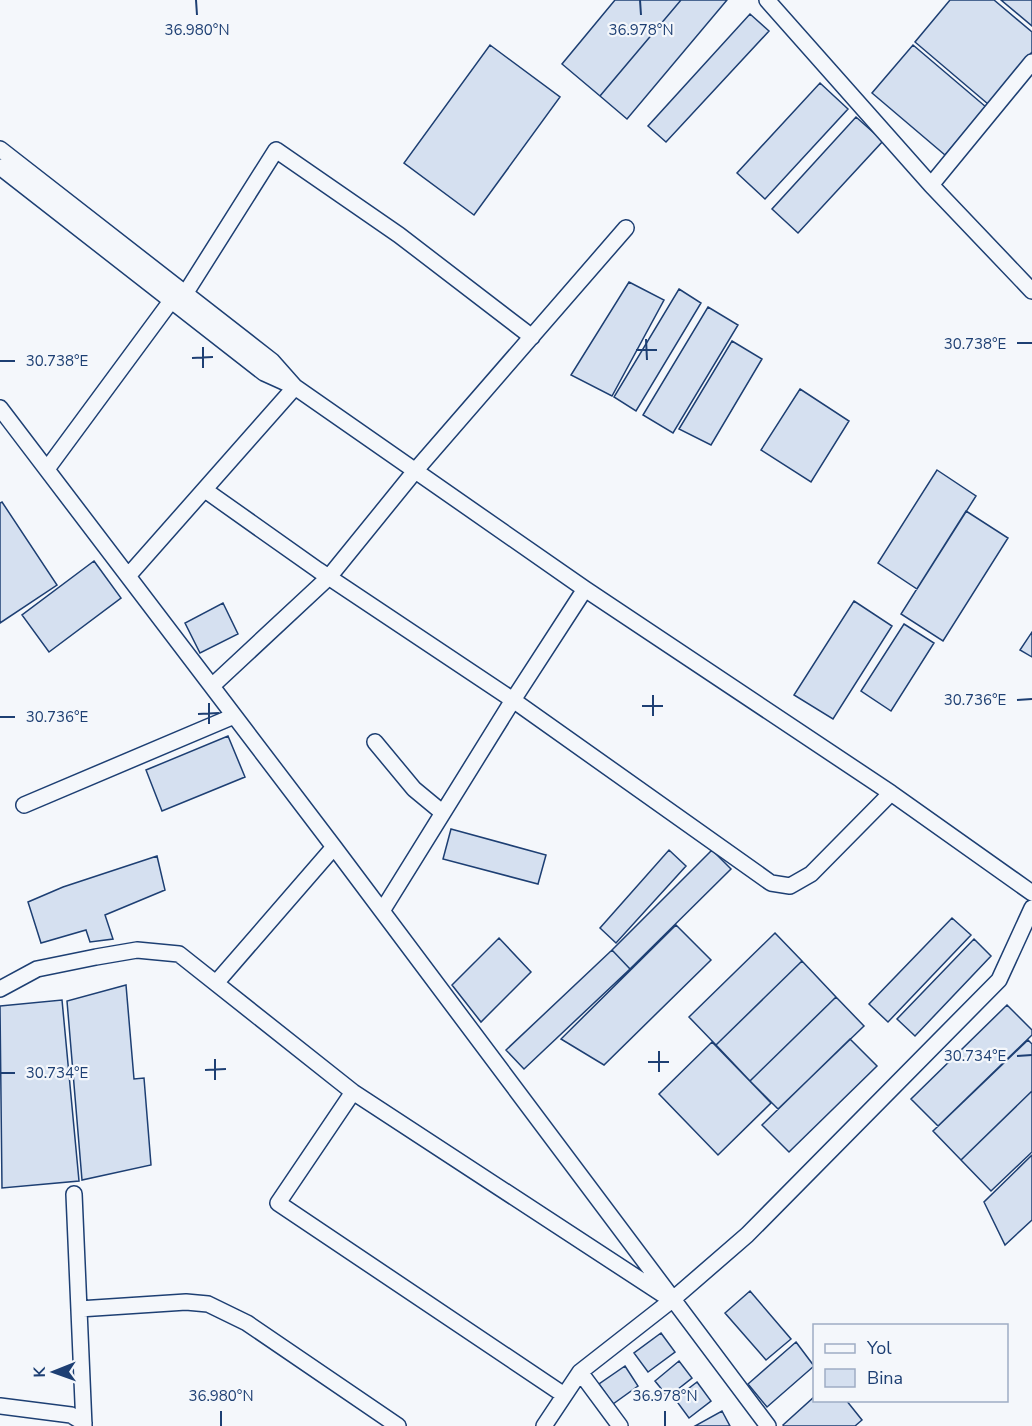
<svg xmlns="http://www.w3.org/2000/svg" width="1032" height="1426" font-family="'Nunito Sans',sans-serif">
	<rect width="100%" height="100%" fill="#f4f7fb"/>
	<path fill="#d5e0f0" stroke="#1d3f73" stroke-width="1.5" d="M615,0H681L600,96L562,64Z
		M681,0H727L627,119L600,96Z
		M950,0H994L1032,32V52L988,104L915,42Z
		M1001,0H1032V26Z
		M750,14L769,31L666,142L648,126Z
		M490,45L560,97L474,215L404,163Z
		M913,45L986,107L945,155L872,93Z
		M820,83L848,109L765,199L737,173Z
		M856,117L883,141L798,233L772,209Z
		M629,282L664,300L612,396L571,375Z
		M679,289L701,303L636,411L614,397Z
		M708,307L738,325L673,433L643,415Z
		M732,341L762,359L711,445L679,429Z
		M800,389L849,421L811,482L761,450Z
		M937,470L976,496L917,589L878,563Z
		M2,502L57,585L0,623V503Z
		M966,511L1008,538L943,641L901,614Z
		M94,561L121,598L49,652L22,615Z
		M854,601L892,626L833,719L794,695Z
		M223,603L238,634L200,653L185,623Z
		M904,624L934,643L891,711L861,691Z
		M1032,632V657L1020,650Z
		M228,736L245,777L162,811L146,770Z
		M451,829L546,855L538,884L443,859Z
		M669,850L686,866L616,943L600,928Z
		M712,850L731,869L630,969L612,950Z
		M157,856L165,890L105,915L113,939L90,942L86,930L41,943L28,902L63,887Z
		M952,918L971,935L888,1022L869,1004Z
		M676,925L711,960L604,1065L561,1039Z
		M775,933L802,961L716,1045L689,1017Z
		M499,938L531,972L481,1022L452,985Z
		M974,939L991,956L915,1036L897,1019Z
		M612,950L630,969L524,1069L506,1050Z
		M802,961L836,997L750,1081L716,1045Z
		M126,985L134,1079L144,1078L151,1165L82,1180L67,1001Z
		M836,997L864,1026L778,1109L750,1081Z
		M62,1000L79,1181L2,1188L0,1006Z
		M1007,1005L1032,1030V1035L938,1126L911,1099Z
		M850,1039L877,1066L789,1152L762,1125Z
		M1028,1040L1032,1044V1091L961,1160L933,1131Z
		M712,1042L771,1103L718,1155L659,1094Z
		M1032,1091V1152L991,1191L961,1160Z
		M1032,1155V1220L1005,1245L984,1202Z
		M750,1291L791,1339L766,1360L725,1313Z
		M661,1333L675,1352L648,1372L634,1353Z
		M796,1342L814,1366L767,1407L748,1384Z
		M679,1361L692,1378L668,1397L655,1381Z
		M625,1366L638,1386L613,1404L599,1384Z
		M697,1382L711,1401L689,1418L675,1399Z
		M814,1397V1400H846L862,1420L855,1426H784L783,1425Z
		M722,1411L730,1426H695Z"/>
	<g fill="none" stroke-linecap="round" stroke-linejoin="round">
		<defs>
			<path id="minor" d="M767,0L931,185L1032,291
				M0,149L272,361L295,387L264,373L0,167
				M931,185L1032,62
				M185,294L276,150L399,235L532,337
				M0,408L334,847L768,1426
				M47,469L171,301
				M205,490L318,570L513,700L771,883L790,886L811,874L891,793
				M128,576L295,387L585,589L891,793L1032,893
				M212,686L329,577L415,471L626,228
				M375,742L414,789L443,813
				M24,805L234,716
				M382,911L513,700L585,589
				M216,983L334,847
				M0,989L37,969L96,957L137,950L179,954L353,1092L662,1294
				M353,1092L278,1203L564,1395
				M74,1194L84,1426
				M79,1309L186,1302L208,1304L247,1323L398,1426
				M580,1372L620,1426
				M0,1406L71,1415L84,1423
				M544,1426L580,1372L672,1300L747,1235L999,980L1032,908"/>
		</defs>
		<use href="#minor" stroke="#1d3f73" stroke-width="18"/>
		<use href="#minor" stroke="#f4f7fb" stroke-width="15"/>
	</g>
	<path fill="none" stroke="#1d3f73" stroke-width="2" d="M196,0L197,15M640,0L641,15M646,339L647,360M1017,343H1032M203,347V368M636,350H657M192,358L213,357M0,361H15M653,695V716M1017,700L1032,699M209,703V724M642,706H663M198,714L219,713M0,717H15M659,1051V1072M1017,1056L1032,1055M215,1059V1080M648,1062H669M205,1070L226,1069M0,1073H15M221,1411V1426M665,1411V1426"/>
	<g font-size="15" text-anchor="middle" fill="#1d3f73" stroke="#f4f7fb" stroke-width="4.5" stroke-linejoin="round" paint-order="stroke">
		<text x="197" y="35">36.980°N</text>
		<text x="641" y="35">36.978°N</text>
		<text x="975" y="349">30.738°E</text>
		<text x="57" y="366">30.738°E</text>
		<text x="975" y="705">30.736°E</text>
		<text x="57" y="722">30.736°E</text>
		<text x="975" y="1061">30.734°E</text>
		<text x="57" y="1078">30.734°E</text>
		<text x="221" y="1401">36.980°N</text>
		<text x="665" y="1401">36.978°N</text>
	</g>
	<rect x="813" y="1324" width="195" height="78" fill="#f4f7fb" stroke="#9eadc5" stroke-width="1.5"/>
	<rect x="825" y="1344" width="30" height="9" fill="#f4f7fb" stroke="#9eadc5" stroke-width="1.5"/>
	<text x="867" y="1354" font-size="18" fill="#1d3f73">Yol</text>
	<rect x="825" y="1369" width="30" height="18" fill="#d5e0f0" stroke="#9eadc5" stroke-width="1.5"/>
	<text x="867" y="1384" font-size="18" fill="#1d3f73">Bina</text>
	<g transform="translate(54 1372) rotate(269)" stroke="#f4f7fb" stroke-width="4.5" paint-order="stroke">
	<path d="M0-4.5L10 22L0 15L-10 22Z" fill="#1d3f73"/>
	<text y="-9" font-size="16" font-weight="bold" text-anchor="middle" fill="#1d3f73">K</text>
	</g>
</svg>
